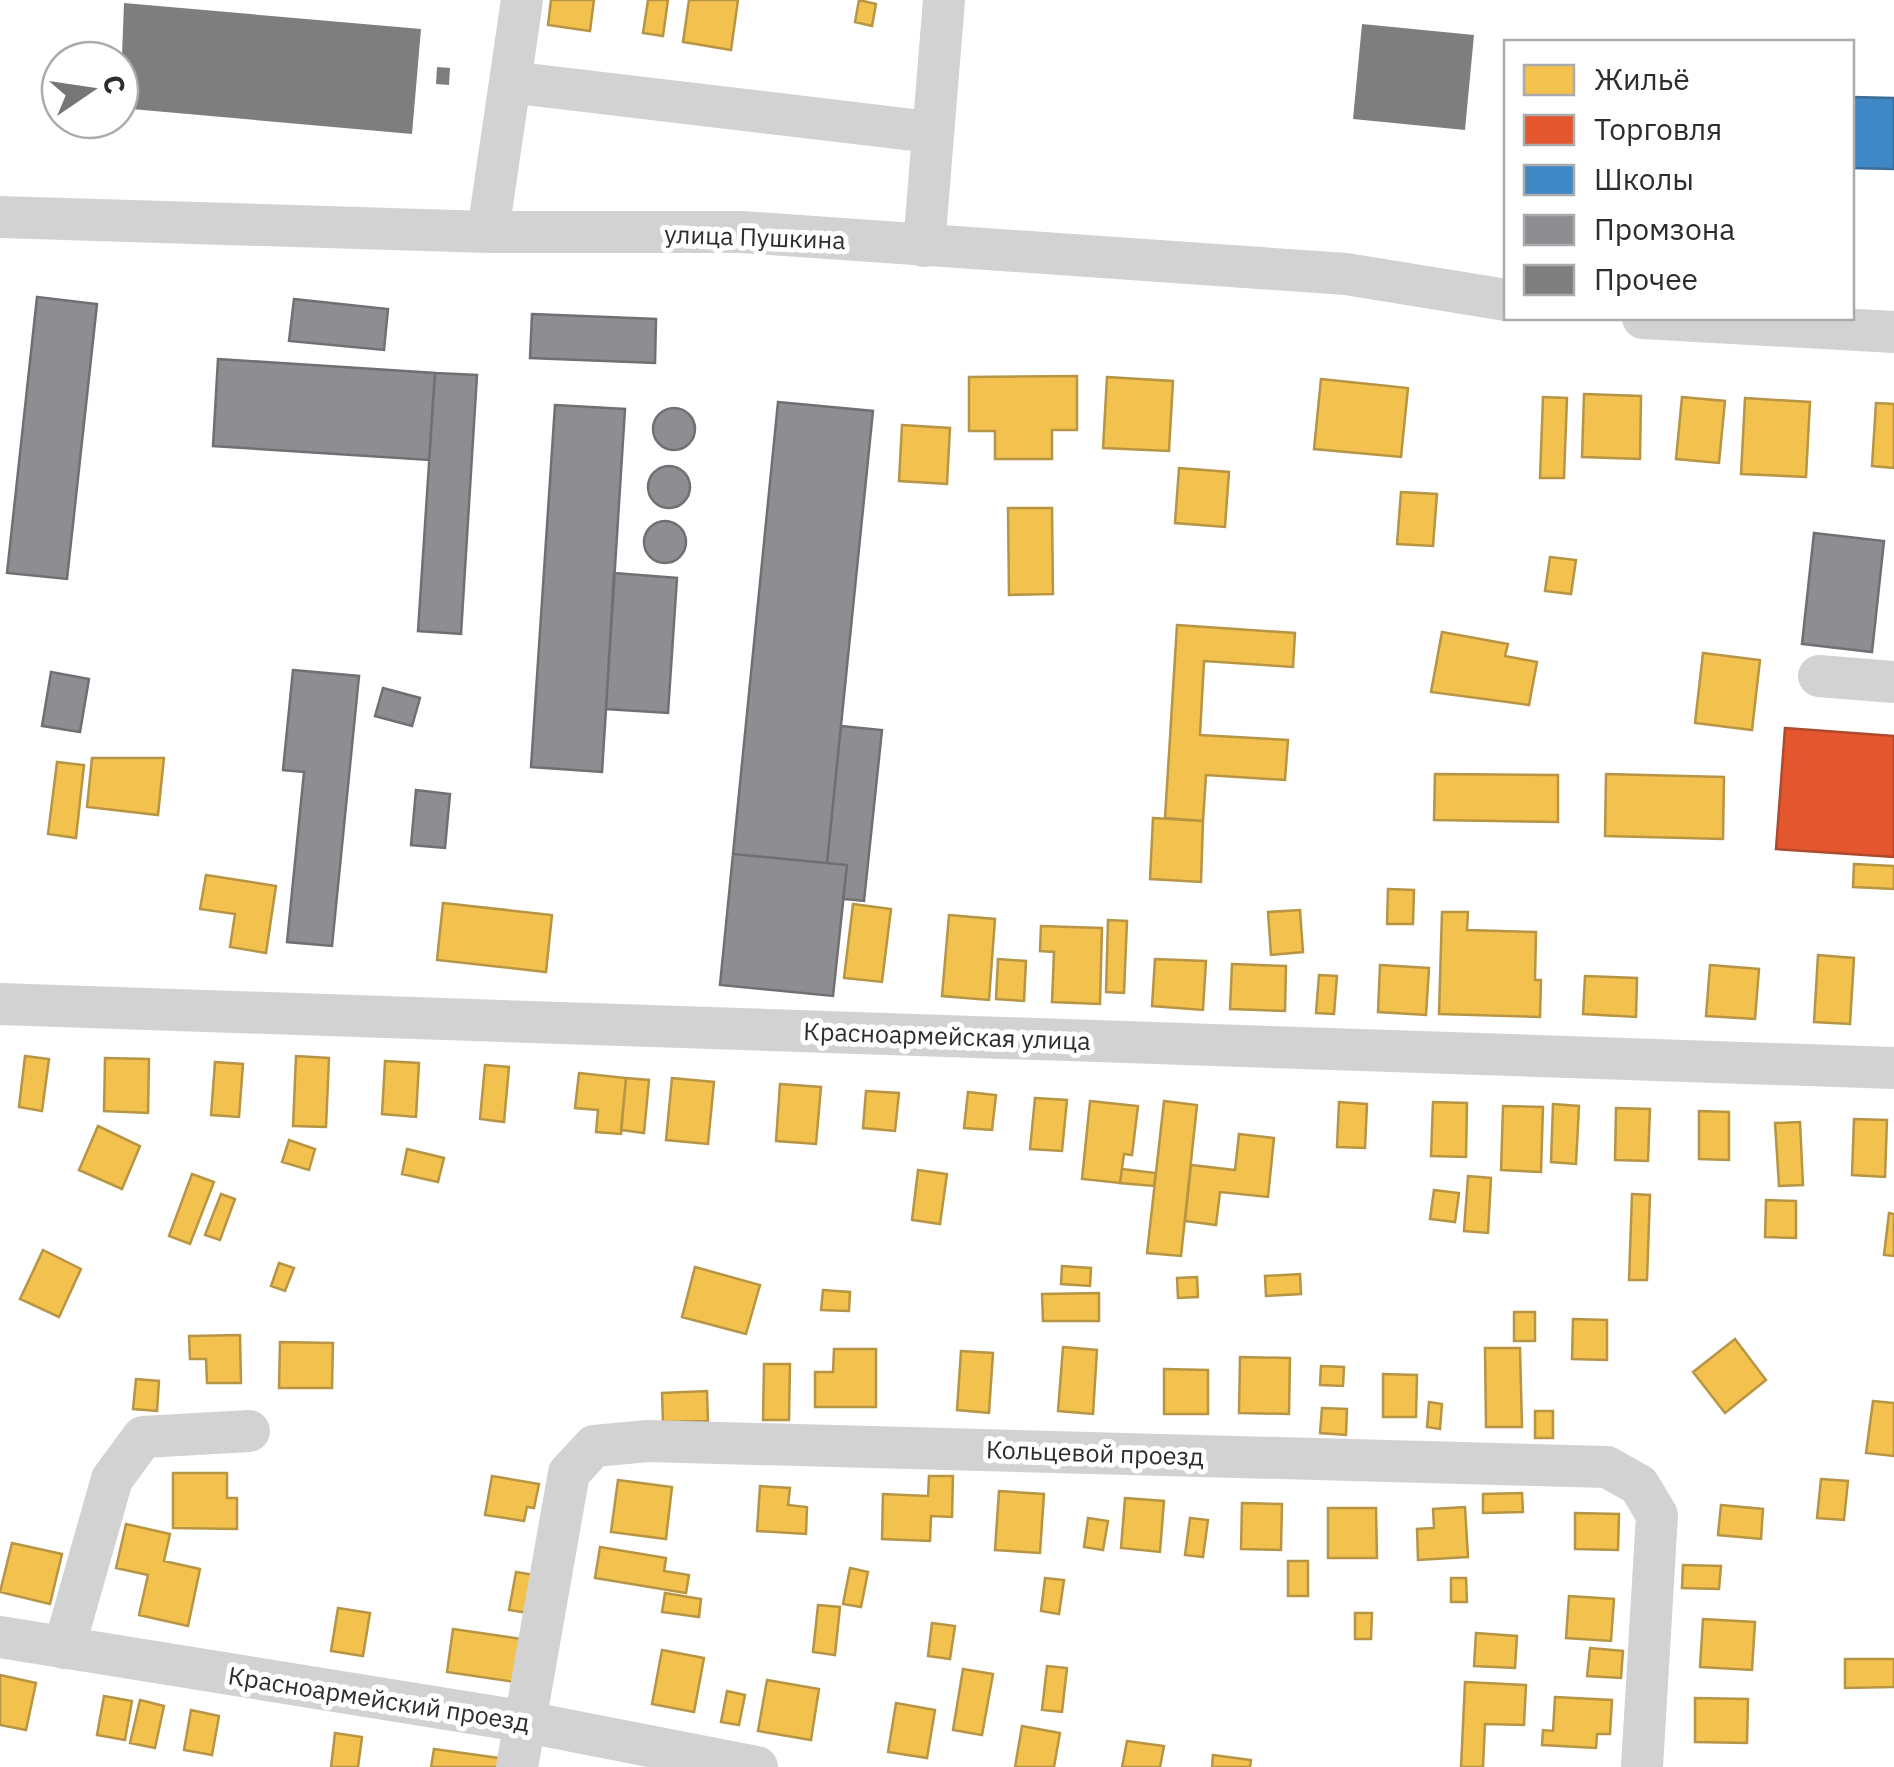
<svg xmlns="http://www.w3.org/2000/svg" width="1894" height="1767" font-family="'IBM Plex Sans',sans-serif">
	<rect width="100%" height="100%" fill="#fff"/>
	<path fill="#f2c14e" stroke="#b79544" stroke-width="2.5" d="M551,0H594L590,31L548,25Z
		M648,0H668L663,36L643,33Z
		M689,0H738L731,50L683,42Z
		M859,0L876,4L872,26L855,22Z
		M1077,376V430H1052V459H995V431H969V377Z
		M1107,377L1173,381L1169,451L1103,448Z
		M1321,379L1408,388L1401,457L1314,449Z
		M1584,394L1641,396L1640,459L1582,457Z
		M1543,397L1567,398L1564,478H1540Z
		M1682,397L1725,401L1719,463L1676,459Z
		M1745,398L1810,402L1806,477L1741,474Z
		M1876,403L1894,404V468L1872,466Z
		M902,425L950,428L947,484L899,481Z
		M1179,468L1229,472L1225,527L1175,523Z
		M1401,492L1437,494L1433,546L1397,544Z
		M1008,508H1052L1053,594L1009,595Z
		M1550,557L1576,560L1571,594L1545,591Z
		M1177,625L1295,633L1293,667L1204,661L1200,735L1288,740L1285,780L1206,775L1203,821L1165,818Z
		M1442,632L1508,644L1505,656L1537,662L1529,705L1431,692Z
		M1703,653L1760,660L1752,730L1695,723Z
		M92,758H164L158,815L87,807Z
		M57,762L84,765L76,838L48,834Z
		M1435,774L1558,775V822L1434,820Z
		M1606,774L1724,777L1723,839L1605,836Z
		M1153,818L1203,821L1201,882L1150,879Z
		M1854,864L1894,866V889L1853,887Z
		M206,875L276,886L266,953L230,947L235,914L200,909Z
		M1388,889L1414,890L1413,924H1387Z
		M443,903L552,915L546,972L437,960Z
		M853,904L891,909L882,982L844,978Z
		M1300,910L1303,952L1271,955L1268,912Z
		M1442,912H1468L1467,930L1536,932L1535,980H1541L1540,1017L1439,1014Z
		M949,915L995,919L989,1000L942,996Z
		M1108,920L1127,921L1124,993L1106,992Z
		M1041,926L1102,928L1100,1004L1052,1002L1054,952L1040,951Z
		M1818,955L1854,958L1850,1024L1814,1022Z
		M998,959L1026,961L1024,1001L996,999Z
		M1155,959L1206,961L1203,1010L1152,1006Z
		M1232,964L1286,966L1285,1011L1230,1009Z
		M1380,965L1429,968L1426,1015L1378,1012Z
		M1710,965L1759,969L1755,1019L1706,1016Z
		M1319,975L1337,976L1334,1014L1316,1013Z
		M1585,976L1637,978L1636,1017L1583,1014Z
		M25,1056L49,1059L42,1111L19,1107Z
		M296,1056L329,1058L326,1127L293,1126Z
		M105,1058L149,1059L148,1113L104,1111Z
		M385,1061L419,1063L416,1117L382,1114Z
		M215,1062L243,1064L239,1117L211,1115Z
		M485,1065L509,1067L504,1122L480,1119Z
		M579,1073L626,1078L621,1134L596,1132L598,1110L575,1108Z
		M626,1078L649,1080L644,1133L621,1130Z
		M672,1078L714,1082L708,1144L666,1140Z
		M780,1084L821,1087L816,1144L776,1141Z
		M866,1091L899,1093L895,1131L863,1128Z
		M968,1092L996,1095L992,1130L964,1128Z
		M1035,1098L1067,1100L1062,1151L1030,1149Z
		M1090,1101L1138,1106L1132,1155L1124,1154L1120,1183L1082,1179Z
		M1164,1101L1197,1105L1181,1256L1147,1253Z
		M1339,1102L1367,1104L1365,1148L1337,1147Z
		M1433,1102L1467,1103L1466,1157L1431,1156Z
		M1553,1104L1579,1106L1576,1164L1551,1162Z
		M1503,1106L1543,1107L1541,1172L1501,1170Z
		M1616,1108L1650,1109L1648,1161L1615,1160Z
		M1699,1111L1729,1112V1160L1699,1159Z
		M1854,1119L1887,1120L1885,1177L1852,1175Z
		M1800,1122L1803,1185L1779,1186L1775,1123Z
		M98,1126L140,1146L122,1189L79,1170Z
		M1239,1134L1274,1138L1268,1197L1220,1192L1216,1225L1185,1221L1191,1165L1235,1170Z
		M289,1140L315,1149L309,1170L282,1162Z
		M407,1149L444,1158L438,1182L402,1174Z
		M1122,1169L1156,1173L1154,1186L1120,1183Z
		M918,1170L947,1174L940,1224L912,1220Z
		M192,1174L214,1182L190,1244L169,1236Z
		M1468,1176L1491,1178L1488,1233L1464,1231Z
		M1434,1190L1459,1193L1455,1222L1430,1219Z
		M221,1194L235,1199L220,1240L205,1235Z
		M1632,1194L1650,1195L1647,1280H1629Z
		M1766,1200L1796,1201V1238L1765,1237Z
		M1889,1213L1894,1214V1256L1884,1255Z
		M43,1250L81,1269L59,1317L20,1299Z
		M279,1263L294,1268L285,1291L271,1286Z
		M1062,1266L1091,1268L1090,1286L1061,1284Z
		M695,1267L760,1285L746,1334L682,1317Z
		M1300,1274L1301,1294L1266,1296L1265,1276Z
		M1197,1277L1198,1297L1178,1298L1177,1278Z
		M823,1290L850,1292L849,1311L821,1310Z
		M1099,1293V1321H1043L1042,1294Z
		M1514,1312H1535V1341H1514Z
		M1573,1319L1607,1320V1360L1572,1359Z
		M240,1335L241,1383H207L206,1359H190L189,1336Z
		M1735,1339L1766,1380L1725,1413L1693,1372Z
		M280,1342L333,1343L332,1388H279Z
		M1063,1347L1097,1350L1093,1414L1058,1411Z
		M1485,1348H1520L1522,1427H1486Z
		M834,1349H876V1407H815V1372H833Z
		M961,1351L993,1353L989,1413L957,1410Z
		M1240,1357L1290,1358L1289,1414L1239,1413Z
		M764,1364H790L789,1420H763Z
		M1321,1366L1344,1367L1343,1386L1320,1385Z
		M1164,1369L1208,1370V1414H1164Z
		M1383,1374L1417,1375L1416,1417H1383Z
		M136,1379L159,1381L157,1411L133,1409Z
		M707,1391L708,1421L663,1422L662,1393Z
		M1873,1401L1894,1403V1456L1866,1453Z
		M1429,1402L1442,1404L1440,1429L1427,1427Z
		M1322,1408L1347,1409L1346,1435L1320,1433Z
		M1535,1411H1553V1438H1535Z
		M173,1473H227V1498H237V1529L173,1528Z
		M492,1476L539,1484L534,1508L527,1507L524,1521L485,1515Z
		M929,1476H953L952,1517L931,1516L930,1541L882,1539L883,1494L928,1496Z
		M1821,1479L1848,1481L1844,1520L1817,1518Z
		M618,1480L672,1487L666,1539L611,1532Z
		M760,1486L790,1488L788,1505L807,1507L806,1534L757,1531Z
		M999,1491L1044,1494L1040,1553L995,1550Z
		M1522,1493L1523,1512L1483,1513V1494Z
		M1125,1498L1164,1501L1160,1552L1121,1548Z
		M1242,1503L1282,1504L1281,1550L1241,1549Z
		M1721,1505L1763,1509L1761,1539L1718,1535Z
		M1465,1507L1468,1557L1418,1560L1417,1529L1434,1528L1433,1509Z
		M1328,1508H1376L1377,1558H1328Z
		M1575,1513L1619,1514L1618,1550L1575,1549Z
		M1088,1518L1108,1521L1103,1550L1084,1547Z
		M1190,1518L1208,1520L1203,1557L1185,1555Z
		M126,1524L170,1534L164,1561L200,1569L188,1626L139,1615L148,1575L116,1568Z
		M12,1543L62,1554L50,1604L0,1592Z
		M600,1547L666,1558L664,1571L689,1575L686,1593L595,1578Z
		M1288,1561H1308V1596H1288Z
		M1683,1565L1721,1566L1719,1589L1682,1588Z
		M850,1568L868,1572L861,1607L843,1604Z
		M516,1572L535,1575L528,1613L509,1610Z
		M1045,1578L1064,1580L1059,1614L1041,1611Z
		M1451,1578H1466L1467,1602H1451Z
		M665,1593L701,1599L699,1617L662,1612Z
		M1569,1596L1614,1599L1611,1641L1566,1638Z
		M818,1605L840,1607L835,1655L813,1652Z
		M338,1608L370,1613L363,1656L331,1651Z
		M1355,1613H1372L1371,1639H1355Z
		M1703,1619L1755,1622L1752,1670L1700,1667Z
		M932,1623L955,1626L950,1659L928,1656Z
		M453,1629L522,1639L515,1682L447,1672Z
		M1476,1633L1517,1636L1515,1668L1474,1666Z
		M1590,1648L1623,1651L1621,1678L1587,1676Z
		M662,1650L704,1658L694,1712L652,1704Z
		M1845,1659H1894V1687L1845,1688Z
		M1047,1666L1067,1668L1062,1712L1042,1710Z
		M963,1669L993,1674L982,1735L953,1730Z
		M0,1675L36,1683L26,1730L0,1725Z
		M767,1680L819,1689L811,1740L758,1731Z
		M1465,1682L1526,1685L1524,1725L1485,1724L1483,1767H1461Z
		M727,1691L745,1695L739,1725L721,1722Z
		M104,1696L132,1701L125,1740L97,1735Z
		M1555,1697L1612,1700L1610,1734H1597L1596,1748L1542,1745L1543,1730L1553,1731Z
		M1695,1698L1748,1699L1747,1743L1695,1742Z
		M140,1700L164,1706L155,1748L130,1743Z
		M896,1703L935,1710L927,1758L888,1752Z
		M191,1710L219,1716L212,1755L184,1750Z
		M1022,1726L1060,1733L1054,1767H1015Z
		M335,1733L362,1737L358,1767H331Z
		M1127,1741L1164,1746L1160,1767H1122Z
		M434,1749L513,1760L512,1767H431Z
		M1213,1755L1251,1760L1250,1767H1212Z"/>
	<path fill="#e4572e" stroke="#ad4a2e" stroke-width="2.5" d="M1785,728L1894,736V857L1776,849Z"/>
	<path fill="#3f88c5" stroke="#3a6d97" stroke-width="2.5" d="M1852,97L1894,98V169L1852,168Z"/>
	<path fill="#8d8d92" stroke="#707074" stroke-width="2.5" d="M37,297L97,304L67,579L7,573Z
		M294,299L388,309L384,350L289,341Z
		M532,314L656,319L655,363L530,358Z
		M218,359L435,373L429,460L213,446Z
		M435,373L477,375L461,634L418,631Z
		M778,402L873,411L827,863L733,854Z
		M555,405L625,409L602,772L531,767Z
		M653 429a21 21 0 1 1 42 0a21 21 0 1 1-42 0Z
		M648 487a21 21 0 1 1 42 0a21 21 0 1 1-42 0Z
		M644 542a21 21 0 1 1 42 0a21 21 0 1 1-42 0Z
		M1814,533L1884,541L1872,652L1802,644Z
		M614,573L677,578L668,713L606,709Z
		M293,670L359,676L332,946L287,942L304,772L283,770Z
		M51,672L89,679L80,732L42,726Z
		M383,688L420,698L412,726L375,716Z
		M841,726L882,730L864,901L843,899L847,865L827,863Z
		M416,790L450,794L445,848L411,845Z
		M733,854L847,865L833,996L720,985Z"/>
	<path fill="#7e7e7e" d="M124,3L421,29L412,134L120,108Z
		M1362,24L1474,35L1465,130L1353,119Z
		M437,67L450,68L449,85L436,84Z"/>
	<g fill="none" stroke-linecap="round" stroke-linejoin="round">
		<path stroke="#d2d2d2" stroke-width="42" d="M510,82L930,132
			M0,217L488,232H742L1346,274L1506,300
			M488,232L522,0
			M924,246L944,0
			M1643,318L1894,332
			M1819,676L1894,682
			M0,1004L1894,1068
			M0,1637L521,1721L757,1767
			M64,1648L112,1479L143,1437L249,1431
			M517,1767L569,1473L594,1446L648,1441L1607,1467L1639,1485L1657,1515L1642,1767"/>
	</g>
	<g text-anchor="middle" stroke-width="10" stroke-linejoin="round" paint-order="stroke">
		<g font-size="25" fill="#2d2d2d" stroke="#fff">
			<text transform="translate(755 237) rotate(2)" y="9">улица Пушкина</text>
			<text transform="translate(947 1036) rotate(2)" y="9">Красноармейская улица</text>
			<text transform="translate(1095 1453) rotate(2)" y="9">Кольцевой проезд</text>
			<text transform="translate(379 1699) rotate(9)" y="9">Красноармейский проезд</text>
		</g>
	</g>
	<rect x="1504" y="40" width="350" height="280" fill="#ffffff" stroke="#ababab" stroke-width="2.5"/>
	<rect x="1524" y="65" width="50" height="30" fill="#f2c14e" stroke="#ababab" stroke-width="2.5"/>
	<text x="1594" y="90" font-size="30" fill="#2d2d2d">Жильё</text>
	<rect x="1524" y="115" width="50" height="30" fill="#e4572e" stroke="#ababab" stroke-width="2.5"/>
	<text x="1594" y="140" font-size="30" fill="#2d2d2d">Торговля</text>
	<rect x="1524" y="165" width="50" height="30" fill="#3f88c5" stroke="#ababab" stroke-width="2.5"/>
	<text x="1594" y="190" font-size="30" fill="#2d2d2d">Школы</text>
	<rect x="1524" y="215" width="50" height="30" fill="#8d8d92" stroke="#ababab" stroke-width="2.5"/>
	<text x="1594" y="240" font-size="30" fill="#2d2d2d">Промзона</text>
	<rect x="1524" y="265" width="50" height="30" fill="#7e7e7e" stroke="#ababab" stroke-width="2.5"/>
	<text x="1594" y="290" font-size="30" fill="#2d2d2d">Прочее</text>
	<g transform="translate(90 90) rotate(77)"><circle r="48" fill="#ffffff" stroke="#ababab" stroke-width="2.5"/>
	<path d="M0-8L18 38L0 25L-18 38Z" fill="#767676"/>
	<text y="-15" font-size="28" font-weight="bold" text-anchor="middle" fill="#2d2d2d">С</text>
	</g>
</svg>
